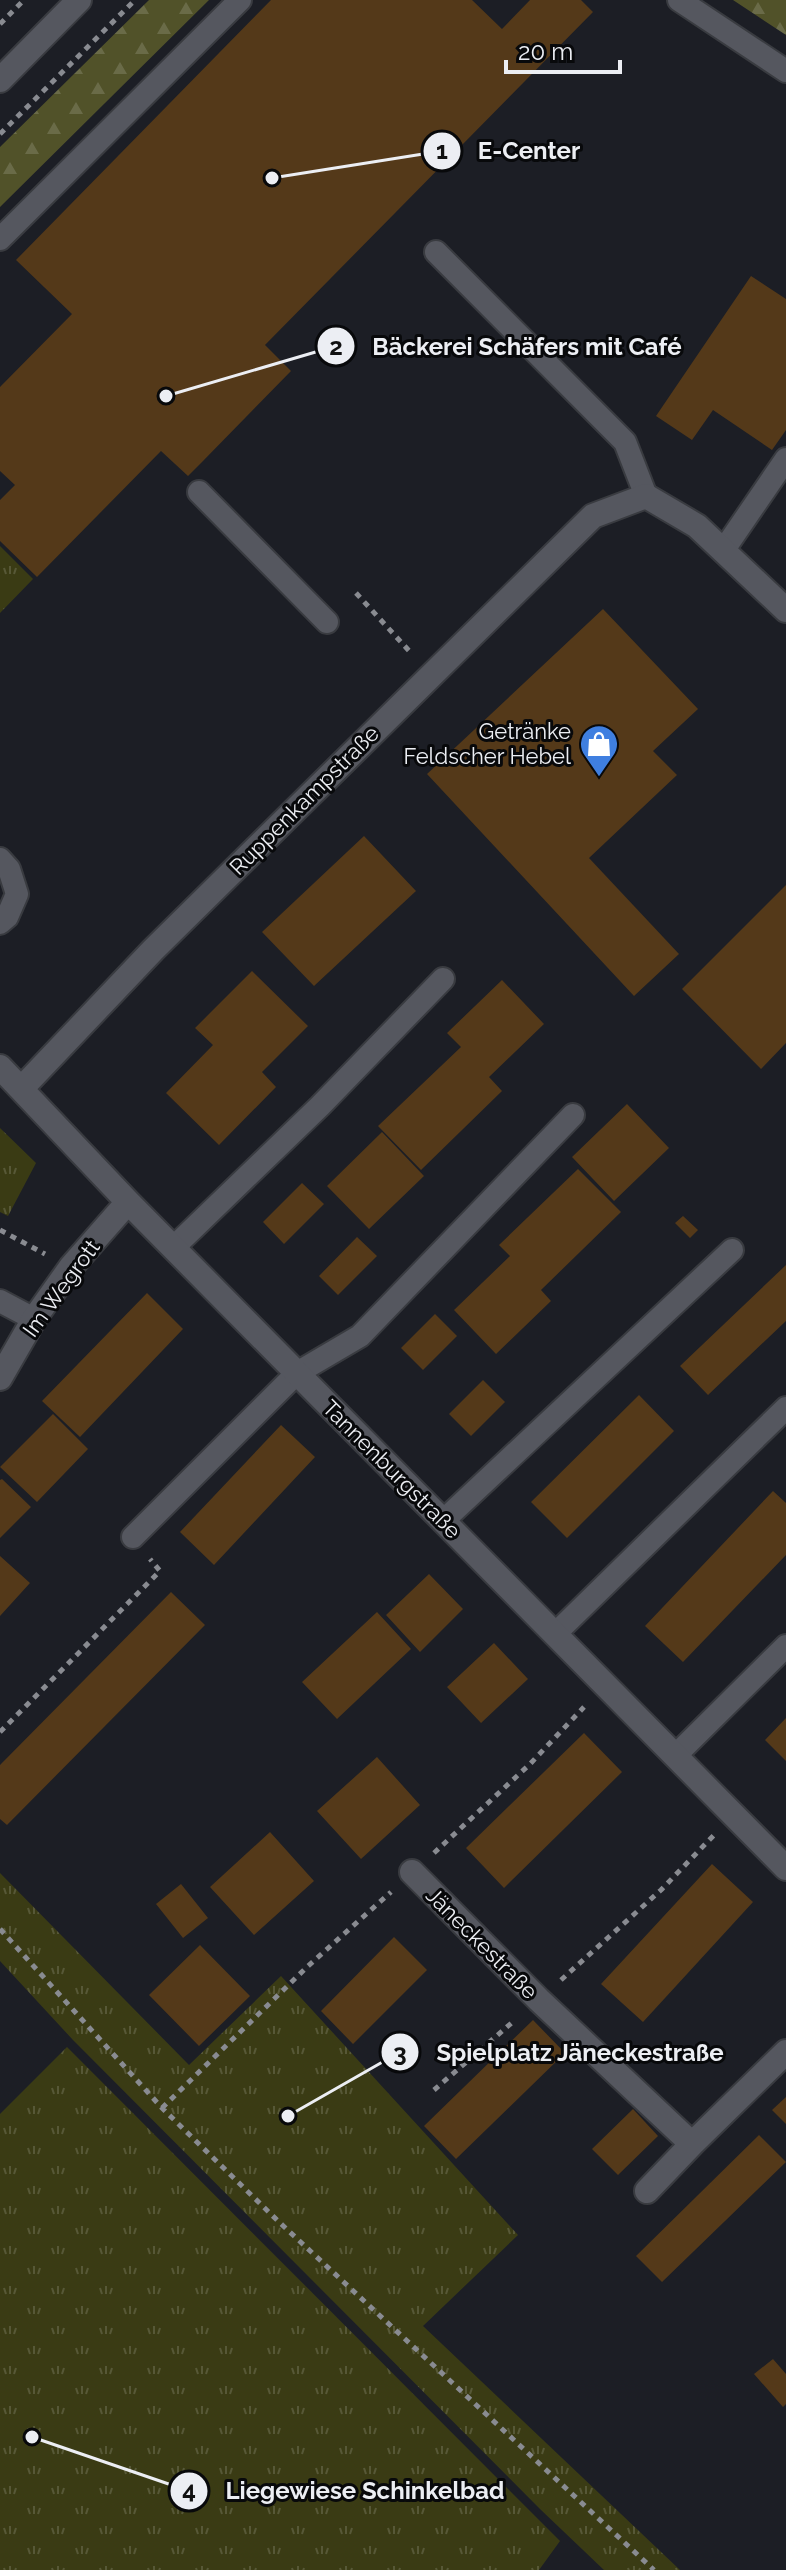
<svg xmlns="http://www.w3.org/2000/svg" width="786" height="2570" font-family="Raleway,sans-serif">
	<defs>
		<pattern id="grass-tufts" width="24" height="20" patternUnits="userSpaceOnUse" patternTransform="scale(2)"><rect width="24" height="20" fill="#3a3b14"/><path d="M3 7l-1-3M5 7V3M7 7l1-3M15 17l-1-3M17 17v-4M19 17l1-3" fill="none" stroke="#575837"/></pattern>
		<pattern id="forest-firs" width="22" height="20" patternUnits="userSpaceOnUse" patternTransform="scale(2)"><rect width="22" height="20" fill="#515229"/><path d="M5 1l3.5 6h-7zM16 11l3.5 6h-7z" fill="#6a6b48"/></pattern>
	</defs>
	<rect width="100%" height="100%" fill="#1c1e25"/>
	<path fill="url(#grass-tufts)" d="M0,546L33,579L0,613Z
		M0,1128L36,1163L8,1216L0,1212Z
		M0,1873L189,2065L281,1976L518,2235L423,2326L680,2570H604L540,2509L73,2040L0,1961Z
		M67,2047L560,2541L539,2570H0V2114Z"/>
	<path fill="url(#forest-firs)" d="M149,0H209L0,207V147Z
		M733,0H786V35Z"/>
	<path fill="#543919" d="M271,0H472L502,29L530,0H581L593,12L265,345L291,371L203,461L188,476L161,451L37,577L0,541V500L15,485L0,471V387L72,314L16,260Z
		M751,276L786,299V430L772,450L713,410L692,440L656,416Z
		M603,609L698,709L653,751L677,775L589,858L679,954L634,996L427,774Z
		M364,836L416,891L314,986L262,932Z
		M786,885V1043L761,1069L682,989Z
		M252,971L308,1026L262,1072L276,1087L219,1145L166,1093L213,1045L195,1028Z
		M502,980L544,1024L489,1077L502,1091L421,1170L378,1126L461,1047L447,1033Z
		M627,1104L669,1148L614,1201L572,1157Z
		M382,1132L424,1176L369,1229L327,1186Z
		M578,1169L621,1212L541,1290L551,1301L496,1354L454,1310L510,1256L499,1245Z
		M302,1183L324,1204L284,1244L263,1222Z
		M683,1216L698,1230L690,1238L675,1223Z
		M357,1237L377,1256L338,1295L319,1276Z
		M786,1265V1321L708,1395L680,1366Z
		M147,1293L183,1329L80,1437L42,1401Z
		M435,1314L457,1336L423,1370L401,1348Z
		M483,1380L505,1402L471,1436L449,1414Z
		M639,1395L674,1431L567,1538L531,1502Z
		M53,1414L88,1449L37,1502L0,1467Z
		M281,1425L315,1457L214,1565L180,1532Z
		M2,1479L31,1507L0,1538V1480Z
		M773,1491L786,1503V1555L683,1662L645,1626Z
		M0,1556L30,1583L0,1616Z
		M429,1574L463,1609L420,1652L386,1615Z
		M171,1592L205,1625L7,1825L0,1819V1765Z
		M377,1612L411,1649L337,1719L302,1682Z
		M494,1643L528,1679L481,1723L447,1687Z
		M786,1718V1761L765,1740Z
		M584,1733L622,1772L504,1888L466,1848Z
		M377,1757L420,1805L361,1859L317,1811Z
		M270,1832L314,1881L254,1935L210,1887Z
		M712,1864L753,1902L643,2022L601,1984Z
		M181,1884L208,1918L183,1938L156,1904Z
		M394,1937L427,1970L353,2044L321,2011Z
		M200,1945L250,1996L199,2046L149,1995Z
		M533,2020L565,2053L456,2159L424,2126Z
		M786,2097V2124L772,2110Z
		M633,2109L658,2136L618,2175L592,2149Z
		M759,2135L786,2162L662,2282L636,2256Z
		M773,2359L786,2374V2404L783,2407L754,2374Z"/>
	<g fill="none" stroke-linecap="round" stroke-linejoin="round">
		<defs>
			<path id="lane" d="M679,0L786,71
				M0,239L240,0
				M436,252L625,442L646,496
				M199,492L327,622
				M723,551L786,459
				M0,859L9,869L17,894L7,917L0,923
				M173,1248L320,1106L443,979
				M0,1301L34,1319
				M443,1521L732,1250
				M133,1537L297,1373L360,1336L573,1115
				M555,1634L786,1408
				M675,1756L786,1646"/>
			<path id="street" d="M0,80L79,0
				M0,1067L128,1202L786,1868
				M22,1088L153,950L593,516L646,496L697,526L786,610
				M0,1378L34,1319L71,1267L128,1202
				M412,1872L539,2000L692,2144L786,2052
				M647,2191L692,2144"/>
		</defs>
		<use href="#lane" stroke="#393b40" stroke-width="26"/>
		<use href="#street" stroke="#393b40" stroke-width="28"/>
		<path stroke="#898b91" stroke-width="5" stroke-dasharray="6 6" stroke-linecap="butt" d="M0,24L24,0
			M0,134L135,0
			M356,593L412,654
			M0,1230L45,1254
			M0,1732L160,1571L150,1559
			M434,1853L530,1764L584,1707
			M0,1929L162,2108L279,2222L654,2570
			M561,1980L661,1890L714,1835
			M434,2090L515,2020
			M162,2108L308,1966L391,1892"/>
		<use href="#lane" stroke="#55575f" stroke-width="22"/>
		<use href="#street" stroke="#55575f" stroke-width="24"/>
	</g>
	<defs>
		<symbol id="shop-pin" viewBox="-11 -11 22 30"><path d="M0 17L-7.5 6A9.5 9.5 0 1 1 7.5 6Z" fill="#3f7fe0" stroke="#08090b"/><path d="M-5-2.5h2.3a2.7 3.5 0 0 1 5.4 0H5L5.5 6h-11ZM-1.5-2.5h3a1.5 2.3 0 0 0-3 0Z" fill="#fff"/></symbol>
	</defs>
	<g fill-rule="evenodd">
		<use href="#shop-pin" x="577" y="722" width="44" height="60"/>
	</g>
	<g text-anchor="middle" stroke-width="6" stroke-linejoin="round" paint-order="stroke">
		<g font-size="22" fill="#eceef3" stroke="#08090b" text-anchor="end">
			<text x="571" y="739">Getränke<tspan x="571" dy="25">Feldscher Hebel</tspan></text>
		</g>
		<g font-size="22" fill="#eceef3" stroke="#08090b">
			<text transform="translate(304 800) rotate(-45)" y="8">Ruppenkampstraße</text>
			<text transform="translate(61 1288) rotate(-54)" y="8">Im Wegrott</text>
			<text transform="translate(392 1469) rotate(45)" y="8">Tannenburgstraße</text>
			<text transform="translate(482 1943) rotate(45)" y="8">Jäneckestraße</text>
		</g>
	</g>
	<path fill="none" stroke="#eceef3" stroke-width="3" d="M272 178L442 151M166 396L336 346M288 2116L400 2052M32 2437L189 2491"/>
	<g fill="#eceef3" stroke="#08090b" stroke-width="3">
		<circle cx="272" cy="178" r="8"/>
		<circle cx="166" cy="396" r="8"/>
		<circle cx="288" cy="2116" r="8"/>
		<circle cx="32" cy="2437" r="8"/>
		<circle cx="442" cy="151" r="20"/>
		<circle cx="336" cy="346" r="20"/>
		<circle cx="400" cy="2052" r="20"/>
		<circle cx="189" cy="2491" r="20"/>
	</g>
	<g font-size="24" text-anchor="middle" font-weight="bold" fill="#111">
		<text x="442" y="159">1</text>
		<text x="336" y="355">2</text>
		<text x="400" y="2061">3</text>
		<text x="189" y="2499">4</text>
	</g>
	<g font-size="24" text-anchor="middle" font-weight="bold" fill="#eceef3" stroke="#08090b" stroke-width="6" stroke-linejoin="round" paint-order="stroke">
		<text x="529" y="159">E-Center</text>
		<text x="527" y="355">Bäckerei Schäfers mit Café</text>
		<text x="580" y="2061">Spielplatz Jäneckestraße</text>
		<text x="365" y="2499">Liegewiese Schinkelbad</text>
	</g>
	<path d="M506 60v12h114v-12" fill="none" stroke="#eceef3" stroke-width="4"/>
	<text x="518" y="60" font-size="24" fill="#eceef3" stroke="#08090b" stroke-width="6" paint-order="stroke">20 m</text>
</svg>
